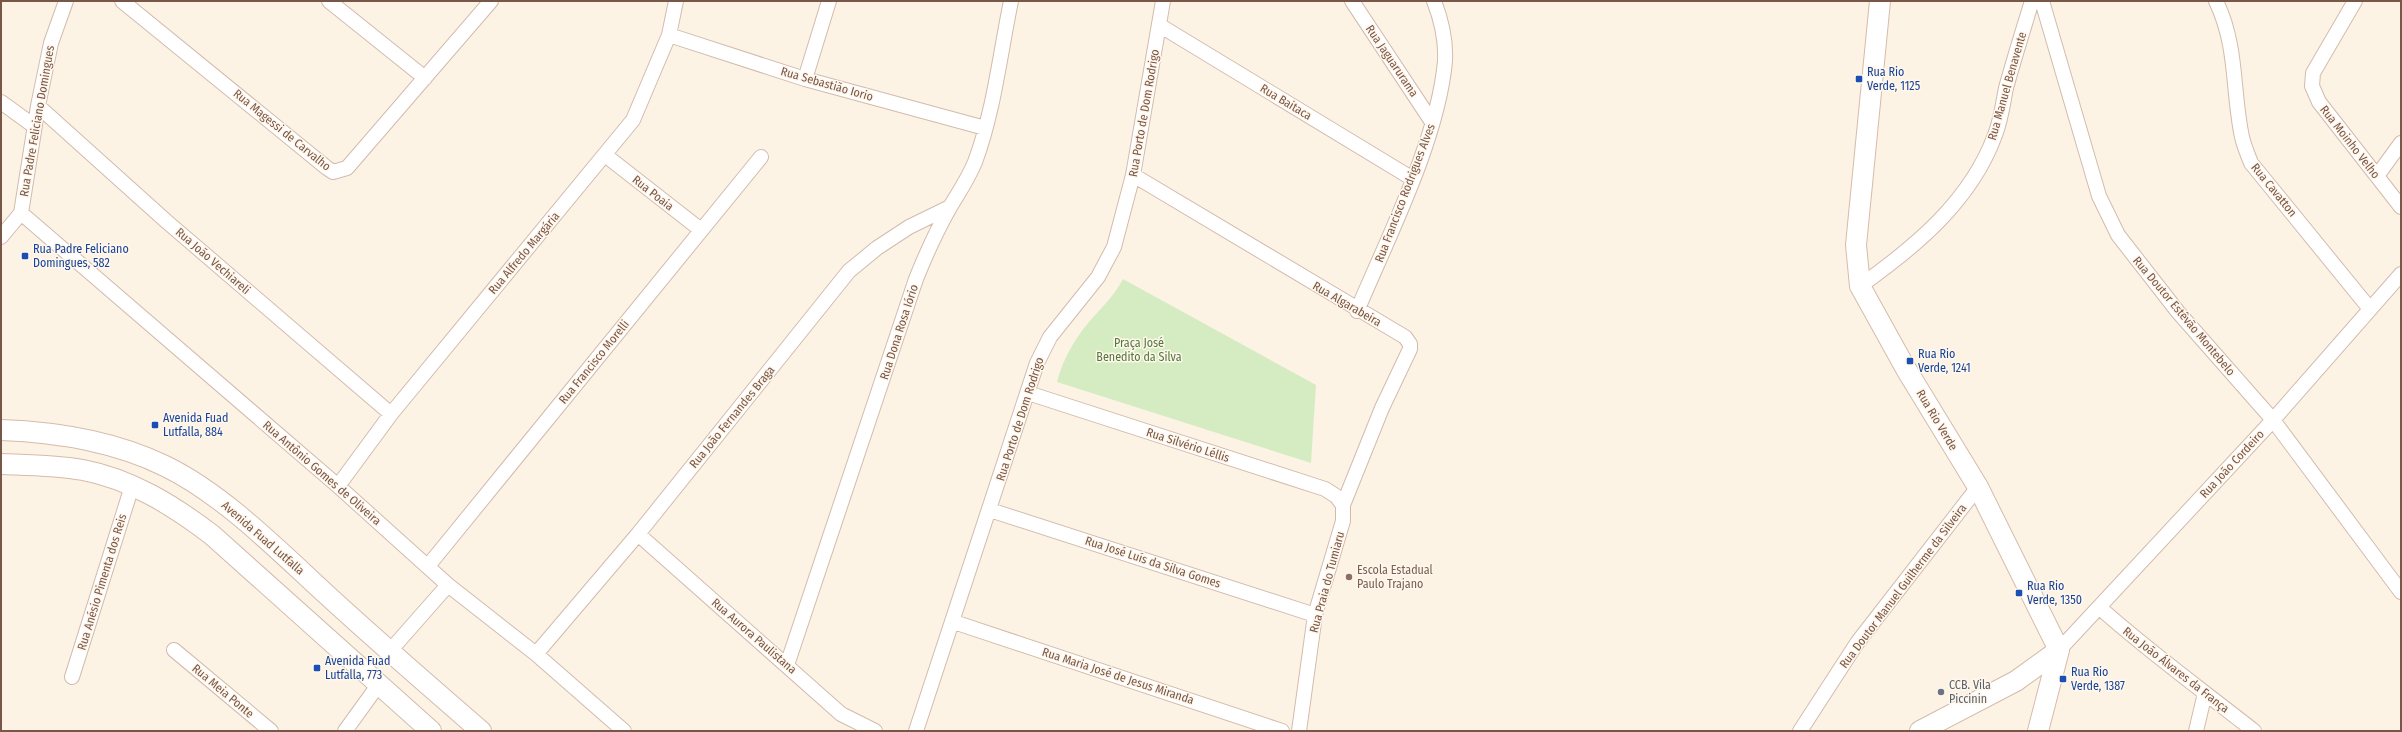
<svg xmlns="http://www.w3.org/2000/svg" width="2402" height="732" font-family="'Fira Sans Condensed',sans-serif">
	<rect width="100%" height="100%" fill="#fdf3e5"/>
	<path fill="#d5ecc2" d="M1123,279L1316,385L1311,463L1057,382C1062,361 1075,338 1089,322C1101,308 1114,296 1123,279Z"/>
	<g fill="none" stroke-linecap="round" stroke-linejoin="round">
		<defs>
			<path id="street" d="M122,1L327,168L333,172L347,168L491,1
				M329,1L425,78
				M1352,1L1432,122
				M2042,1L2099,196L2118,235L2178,312L2273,420L2401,592
				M2216,1C2238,47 2232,90 2242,137C2244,146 2248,155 2251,163L2370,309
				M2355,1L2313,73L2312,86L2319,102L2401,207
				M1159,25L1413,179
				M669,35L805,79L985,128
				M805,79L829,1
				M1,102L34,126
				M38,106L166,221L391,414
				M605,155L701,230
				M1133,175L1405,337L1410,344V349L1382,408L1343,505V521L1315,615L1299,731
				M2377,176L2401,143
				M21,213L338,486L448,585L536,654L624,731
				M1,237L21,213L38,106L51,43L66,1
				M1860,286C1915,247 1971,201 1995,135C2001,120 2003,103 2006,88C2014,59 2023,30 2032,1
				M1357,311C1388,237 1438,140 1445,61C1446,42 1441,19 1434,1
				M1028,393L1325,489L1336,496L1343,505
				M338,486L391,414L633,120L669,35L676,1
				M990,510L1315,615
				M638,534L841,714L875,731
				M428,566L761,157
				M2099,607C2148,651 2202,690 2254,731
				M954,622L1282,731
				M174,650L271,731
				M2059,650L2273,420L2401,274
				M389,652L448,585
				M536,654L638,534L849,271L877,248L909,227L950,207
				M787,665L916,279C926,254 937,230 950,207C959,192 968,179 975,162C994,111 1000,54 1011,1
				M72,677L132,486
				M345,731L379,684
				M916,731L1037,363L1050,337L1098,277L1114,247L1133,175L1163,1
				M1800,731L1857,643L1978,487
				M2196,731L2205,693"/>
			<path id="secondary" d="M1880,1L1856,245L1860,286L1906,369L1978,487L2059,650L2038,731
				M1,430C57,432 114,441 165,466C223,494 279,551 327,595C377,641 429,686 481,731
				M1,464C28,465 56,465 83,470C131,479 174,506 212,535L431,731
				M1920,731L2016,681L2059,650"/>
		</defs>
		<use href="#street" stroke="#d2bbad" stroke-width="16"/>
		<use href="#secondary" stroke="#d5bbaa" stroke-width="22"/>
		<use href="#street" stroke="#fff" stroke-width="14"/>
		<use href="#secondary" stroke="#fff" stroke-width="20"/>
	</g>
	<g fill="#1a4fb4" stroke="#fff7ec" stroke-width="1.5">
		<rect x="1855" y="75" width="8" height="8" rx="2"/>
		<rect x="21" y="252" width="8" height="8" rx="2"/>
		<rect x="1906" y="357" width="8" height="8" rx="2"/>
		<rect x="151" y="421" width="8" height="8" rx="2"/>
		<rect x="2015" y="589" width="8" height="8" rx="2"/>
		<rect x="313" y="664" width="8" height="8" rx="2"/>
		<rect x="2059" y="675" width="8" height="8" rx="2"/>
	</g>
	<circle fill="#8d6e63" stroke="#fff7ec" stroke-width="1.5" cx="1349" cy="577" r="4"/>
	<circle fill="#6b7280" stroke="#fff7ec" stroke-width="1.5" cx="1941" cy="692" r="4"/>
	<g text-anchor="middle" stroke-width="3" stroke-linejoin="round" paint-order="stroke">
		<g font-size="12" fill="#785749" stroke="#fff7ec">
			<text transform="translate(1392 61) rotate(56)" y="4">Rua Jaguarurama</text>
			<text transform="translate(827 84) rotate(16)" y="4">Rua Sebastião Iorio</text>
			<text transform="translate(2007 86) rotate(-74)" y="4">Rua Manuel Benavente</text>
			<text transform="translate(1286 102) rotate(31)" y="4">Rua Baitaca</text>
			<text transform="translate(1144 113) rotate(-80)" y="4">Rua Porto de Dom Rodrigo</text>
			<text transform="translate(37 121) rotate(-80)" y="4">Rua Padre Feliciano Domingues</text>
			<text transform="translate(282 130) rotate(39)" y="4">Rua Magessi de Carvalho</text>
			<text transform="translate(2350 142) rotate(52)" y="4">Rua Moinho Velho</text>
			<text transform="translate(2274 190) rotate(51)" y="4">Rua Cavatton</text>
			<text transform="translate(653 193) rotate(38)" y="4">Rua Poaia</text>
			<text transform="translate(1405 193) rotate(-69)" y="4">Rua Francisco Rodrigues Alves</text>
			<text transform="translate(524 253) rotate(-50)" y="4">Rua Alfredo Margária</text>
			<text transform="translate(213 261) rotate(41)" y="4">Rua João Vechiareli</text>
			<text transform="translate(1347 304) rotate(30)" y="4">Rua Algarabeira</text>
			<text transform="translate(2184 316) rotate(50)" y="4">Rua Doutor Estêvão Montebelo</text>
			<text transform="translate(899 332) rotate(-72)" y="4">Rua Dona Rosa Iório</text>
			<text transform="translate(594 362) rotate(-51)" y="4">Rua Francisco Morelli</text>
			<text transform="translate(732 417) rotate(-51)" y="4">Rua João Fernandes Braga</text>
			<text transform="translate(1020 419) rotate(-72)" y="4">Rua Porto de Dom Rodrigo</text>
			<text transform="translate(1937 420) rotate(59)" y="4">Rua Rio Verde</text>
			<text transform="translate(1188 445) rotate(18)" y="4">Rua Silvério Léllis</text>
			<text transform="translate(2232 464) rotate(-47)" y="4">Rua João Cordeiro</text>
			<text transform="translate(322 473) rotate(41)" y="4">Rua Antônio Gomes de Oliveira</text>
			<text transform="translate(263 538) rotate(41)" y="4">Avenida Fuad Lutfalla</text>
			<text transform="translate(1153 562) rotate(18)" y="4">Rua José Luís da Silva Gomes</text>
			<text transform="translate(102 582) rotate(-73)" y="4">Rua Anésio Pimenta dos Reis</text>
			<text transform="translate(1327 582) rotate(-75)" y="4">Rua Praia do Tumiaru</text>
			<text transform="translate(1903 586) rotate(-53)" y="4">Rua Doutor Manuel Guilherme da Silveira</text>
			<text transform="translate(754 636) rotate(41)" y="4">Rua Aurora Paulistana</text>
			<text transform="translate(2176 670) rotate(38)" y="4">Rua João Álvares da França</text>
			<text transform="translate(1118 676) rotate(18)" y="4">Rua Maria José de Jesus Miranda</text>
			<text transform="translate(223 691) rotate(40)" y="4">Rua Meia Ponte</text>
		</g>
		<g font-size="12" fill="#164399" stroke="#fff7ec" text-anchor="start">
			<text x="1867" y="76">Rua Rio<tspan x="1867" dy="14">Verde, 1125</tspan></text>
			<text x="33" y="253">Rua Padre Feliciano<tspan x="33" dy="14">Domingues, 582</tspan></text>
			<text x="1918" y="358">Rua Rio<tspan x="1918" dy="14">Verde, 1241</tspan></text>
			<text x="163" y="422">Avenida Fuad<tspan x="163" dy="14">Lutfalla, 884</tspan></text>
			<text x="2027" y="590">Rua Rio<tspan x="2027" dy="14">Verde, 1350</tspan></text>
			<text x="325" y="665">Avenida Fuad<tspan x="325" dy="14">Lutfalla, 773</tspan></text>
			<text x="2071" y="676">Rua Rio<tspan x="2071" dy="14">Verde, 1387</tspan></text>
		</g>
		<g font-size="12" fill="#52783d" stroke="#fff7ec">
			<text x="1139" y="347">Praça José<tspan x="1139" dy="14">Benedito da Silva</tspan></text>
		</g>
		<g font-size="12" fill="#785e54" stroke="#fff7ec" text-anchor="start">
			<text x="1357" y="574">Escola Estadual<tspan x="1357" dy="14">Paulo Trajano</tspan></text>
		</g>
		<g font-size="12" fill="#5b616d" stroke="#fff7ec" text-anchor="start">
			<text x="1949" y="689">CCB. Vila<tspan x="1949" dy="14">Piccinin</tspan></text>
		</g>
	</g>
	<rect width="2402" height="732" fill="none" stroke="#785749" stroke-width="4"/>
</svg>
